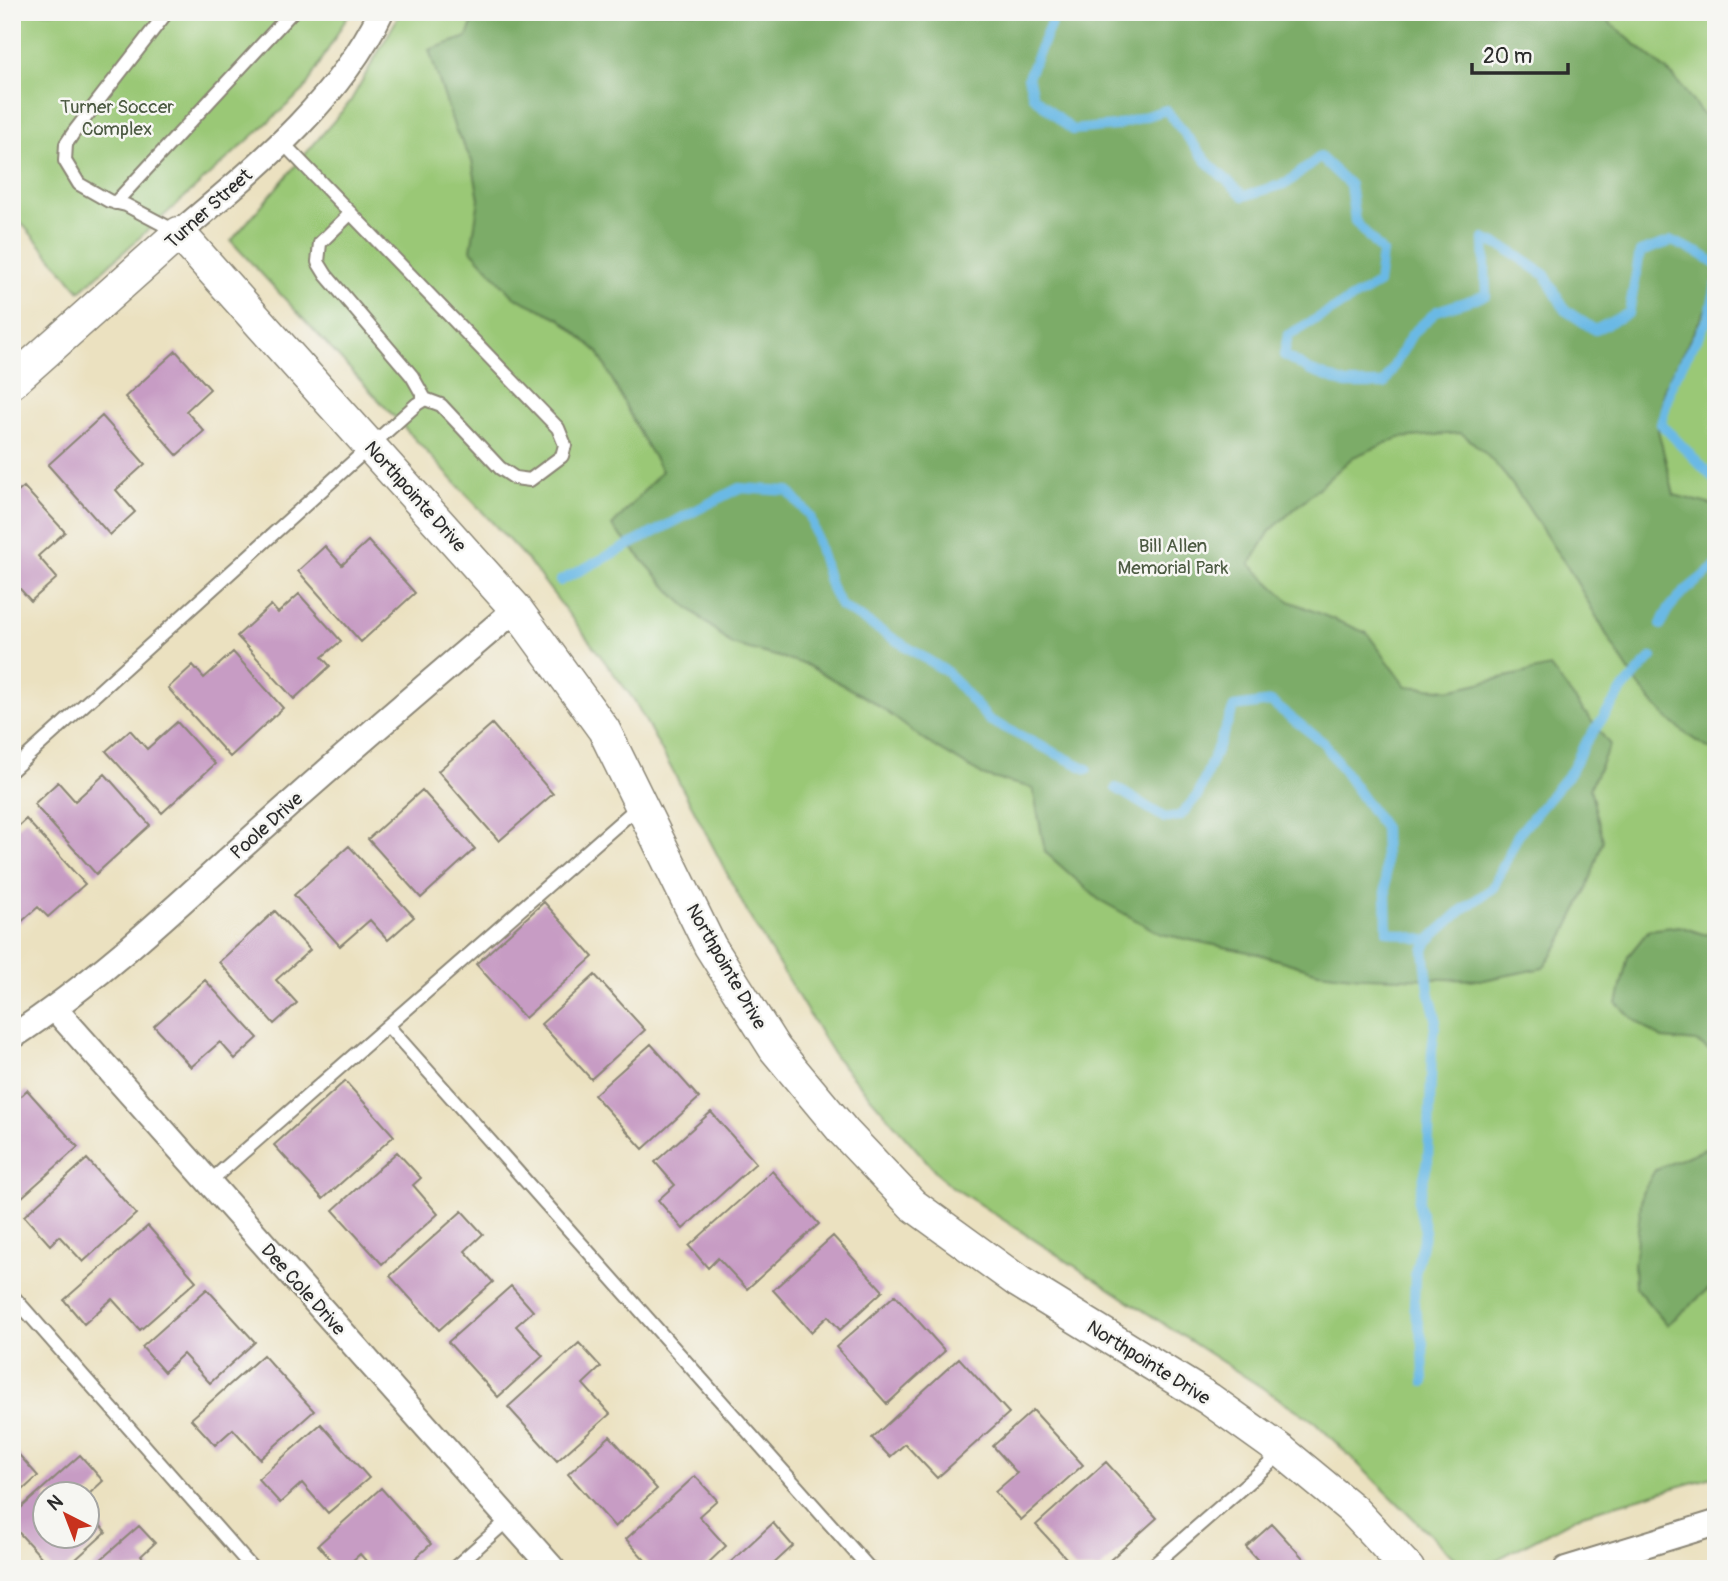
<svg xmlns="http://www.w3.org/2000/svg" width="1728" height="1581" font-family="Pangolin,sans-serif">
	<rect width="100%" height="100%" fill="#f6f6f2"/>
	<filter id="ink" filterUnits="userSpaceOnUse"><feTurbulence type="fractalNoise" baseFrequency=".0143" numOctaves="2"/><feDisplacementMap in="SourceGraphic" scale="14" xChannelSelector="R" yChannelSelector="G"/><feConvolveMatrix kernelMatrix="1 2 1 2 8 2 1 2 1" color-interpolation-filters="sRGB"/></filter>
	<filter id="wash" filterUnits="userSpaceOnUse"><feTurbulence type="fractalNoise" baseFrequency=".00686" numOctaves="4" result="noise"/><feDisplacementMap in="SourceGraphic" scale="28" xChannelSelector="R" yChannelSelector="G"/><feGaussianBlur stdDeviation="1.57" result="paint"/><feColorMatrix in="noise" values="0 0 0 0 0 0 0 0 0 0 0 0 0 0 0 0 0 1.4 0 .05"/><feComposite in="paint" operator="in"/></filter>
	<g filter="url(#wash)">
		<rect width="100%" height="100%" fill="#ebe1c0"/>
		<path fill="#9ac876" stroke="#627a50" stroke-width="2" d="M12,12H350L304,90L80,291L12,212Z
			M401,12H1716V1476L1583,1514L1479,1569H1465L1315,1422L945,1182L835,1057L748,914L694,810L634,700L529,562L231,241L350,102Z"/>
		<path fill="#7bac67" stroke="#536c49" stroke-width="2" d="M476,12H1597L1674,77L1716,132V290L1664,388L1658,430L1674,495L1716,506V752C1641,716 1611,638 1570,571C1564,560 1555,551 1549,540C1521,497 1504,465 1461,433L1399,438L1353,457L1270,531L1250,564L1289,601L1367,633L1406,686L1449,690L1550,667L1610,745L1590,788L1603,840L1587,889L1562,940L1543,968L1484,980L1361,977L1318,972L1258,954L1161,934L1098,899L1045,852L1033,788L984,776L927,742L872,701L805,664L731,644L674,595L612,526L662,471L642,438L598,352L559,318L514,297L471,250L479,199L472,161L455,129L429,50L467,37Z
			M1679,926L1703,934L1716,935V1055L1697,1042L1662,1039L1633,1019L1617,1004L1628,956L1649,930Z
			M1716,1144V1283L1667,1325L1635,1287L1634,1265L1642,1193L1655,1170Z"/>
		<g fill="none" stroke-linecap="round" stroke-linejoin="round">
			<path stroke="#6bb9e5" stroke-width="10" d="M1056,12L1028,77L1033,96L1072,130L1114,126L1166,110L1209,164L1244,196L1287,183L1320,157L1350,185L1355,221L1382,252L1378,284L1288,335L1284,355L1309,370L1346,384H1384L1412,334L1437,311L1486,295L1484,239L1507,249L1545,275L1565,310L1595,330L1629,313L1640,252L1672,241L1701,254L1716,264
				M1716,286L1709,317L1672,382L1661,424L1716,481
				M560,581L739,488L788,491L810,516L830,585L841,606L947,672L989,720L1087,769
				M1661,625C1668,600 1697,582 1716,566
				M1116,788L1165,818L1180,816L1198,795L1234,707L1271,702L1324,743L1384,828L1387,931L1428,941L1462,910L1493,888L1518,835L1572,770L1584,745L1623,689L1652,657
				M1424,1382L1423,1343L1414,1306L1415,1274L1425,1231L1418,1202L1428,1161L1432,1050L1436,1018L1429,991L1424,950L1428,941"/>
		</g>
		<g id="blocks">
			<path fill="#c79cc4" d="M176,351L210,389L186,411L204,431L177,455L125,397Z
				M102,416L145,464L116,490L135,512L110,535L48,465Z
				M24,487L65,532L38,556L57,578L31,601L12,580V497Z
				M368,541L415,593L361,642L298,571L325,546L342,565Z
				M299,594L341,641L322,657L330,666L294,699L237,636L271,605L278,613Z
				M233,652L283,708L230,757L168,688L193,665L204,678Z
				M177,722L215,764L162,813L106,751L130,730L147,749Z
				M492,724L553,794L499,841L438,771Z
				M105,774L150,825L96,874L34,804L58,782L75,801Z
				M422,790L475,849L421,898L368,839Z
				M26,819L85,884L48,917L38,907L20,923L12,914V832Z
				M349,846L414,917L388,940L370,920L340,946L294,895Z
				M544,902L593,957L525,1018L476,964Z
				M275,911L310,950L276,980L297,1003L274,1024L219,962Z
				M595,975L645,1030L591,1079L541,1024Z
				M205,980L258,1038L235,1059L220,1042L191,1067L154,1026Z
				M651,1044L699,1098L643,1149L594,1095Z
				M345,1081L394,1136L323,1199L274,1145Z
				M27,1090L78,1147L12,1206V1104Z
				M711,1112L756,1163L683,1229L658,1200L675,1185L655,1162Z
				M397,1152L421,1178L413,1185L438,1214L382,1264L333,1210Z
				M87,1159L136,1214L83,1262L59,1236L50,1245L24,1216Z
				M772,1171L819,1224L747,1289L718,1258L708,1268L689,1246Z
				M462,1211L483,1234L465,1251L493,1282L439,1330L390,1276Z
				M148,1226L196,1281L140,1330L112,1299L84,1324L64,1300Z
				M833,1236L883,1291L840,1330L828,1316L811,1332L773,1290Z
				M511,1286L533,1311L516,1326L543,1356L498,1397L448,1342Z
				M207,1289L255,1342L210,1383L183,1354L164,1372L142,1347Z
				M895,1295L945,1351L887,1404L836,1347Z
				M579,1343L601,1367L583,1384L610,1414L557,1461L508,1407Z
				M263,1355L314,1411L260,1459L233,1429L215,1445L191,1419Z
				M959,1358L1009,1413L937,1478L905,1444L890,1457L872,1438Z
				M1033,1410L1083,1465L1021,1520L995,1492L1017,1473L993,1446Z
				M321,1424L369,1478L328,1513L302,1483L280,1503L258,1479Z
				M610,1436L657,1489L615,1527L568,1474Z
				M12,1447L38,1476L12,1500Z
				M80,1455L103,1481L89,1494H46V1536H88V1511L106,1532L65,1569H52L12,1525V1516Z
				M1106,1462L1157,1518L1100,1569H1076L1036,1525Z
				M695,1476L717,1500L699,1516L726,1546L702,1569H653L626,1539Z
				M381,1488L431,1544L404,1569H373L360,1554L343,1569H339L318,1545Z
				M773,1523L793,1546L768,1569H723Z
				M1272,1524L1313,1569H1260L1263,1566L1246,1547Z
				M139,1526L155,1543L141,1556L152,1569H90Z"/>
		</g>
	</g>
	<g filter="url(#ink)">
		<use href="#blocks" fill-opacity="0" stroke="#8b8676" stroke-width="2"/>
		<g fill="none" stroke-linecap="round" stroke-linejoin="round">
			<defs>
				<path id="service" d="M167,12L74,132L66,144L65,161L79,184L109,201L126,205L179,233
					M115,203L292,12
					M351,213L320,243L318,262L326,275L412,376L425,399
					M12,770L417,404L425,399L441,405L500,468L515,478L530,480L562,456L565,445L558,428L281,141
					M388,1026L870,1569
					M208,1183L641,804
					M12,1295L253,1569
					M453,1569L509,1519
					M1149,1569L1283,1452"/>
				<path id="minor" d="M179,233C253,170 338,102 381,12
					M55,1009L553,1569
					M12,1037C107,975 188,895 272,820C352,748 434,679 516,609
					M1566,1569L1716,1523"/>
				<path id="tertiary" d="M12,382L179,233L516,609L604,730L710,946L775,1049L844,1132L913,1205L1019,1282L1209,1399L1283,1452L1352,1509L1408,1569"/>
			</defs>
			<use href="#service" stroke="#8b8676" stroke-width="16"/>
			<use href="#minor" stroke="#8b8676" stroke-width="28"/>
			<use href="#tertiary" stroke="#8b8676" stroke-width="35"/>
			<use href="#service" stroke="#fff" stroke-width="12"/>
			<use href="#minor" stroke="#fff" stroke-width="24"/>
			<use href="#tertiary" stroke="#fff" stroke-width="32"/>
		</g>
	</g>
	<g text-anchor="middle" stroke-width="5" stroke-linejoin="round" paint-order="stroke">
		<g font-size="19" fill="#4c5a42" stroke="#f6f6f2">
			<text x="117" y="113">Turner Soccer<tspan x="117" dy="22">Complex</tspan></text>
			<text x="1173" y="552">Bill Allen<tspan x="1173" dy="22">Memorial Park</tspan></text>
		</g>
		<g font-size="19" fill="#2b2b2b" stroke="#f6f6f2">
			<text transform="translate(208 208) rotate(-42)" y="7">Turner Street</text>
			<text transform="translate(416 496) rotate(48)" y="7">Northpointe Drive</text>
			<text transform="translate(266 825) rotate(-42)" y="7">Poole Drive</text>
			<text transform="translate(727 966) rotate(60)" y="7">Northpointe Drive</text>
			<text transform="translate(304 1289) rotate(48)" y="7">Dee Cole Drive</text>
			<text transform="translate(1149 1362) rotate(32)" y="7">Northpointe Drive</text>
		</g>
	</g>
	<rect width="1728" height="1581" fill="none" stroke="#f6f6f2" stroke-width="42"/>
	<g transform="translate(66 1515) rotate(318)"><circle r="33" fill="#f6f6f2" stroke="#a5a5a2" stroke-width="2"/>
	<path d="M0-5L12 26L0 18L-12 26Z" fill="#c8321e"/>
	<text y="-10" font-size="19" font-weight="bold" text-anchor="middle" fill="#2b2b2b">N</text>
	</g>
	<path d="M1472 63v10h96v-10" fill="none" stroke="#2b2b2b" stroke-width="3.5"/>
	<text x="1483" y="63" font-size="21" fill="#2b2b2b" stroke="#f6f6f2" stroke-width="5" paint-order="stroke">20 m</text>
</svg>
